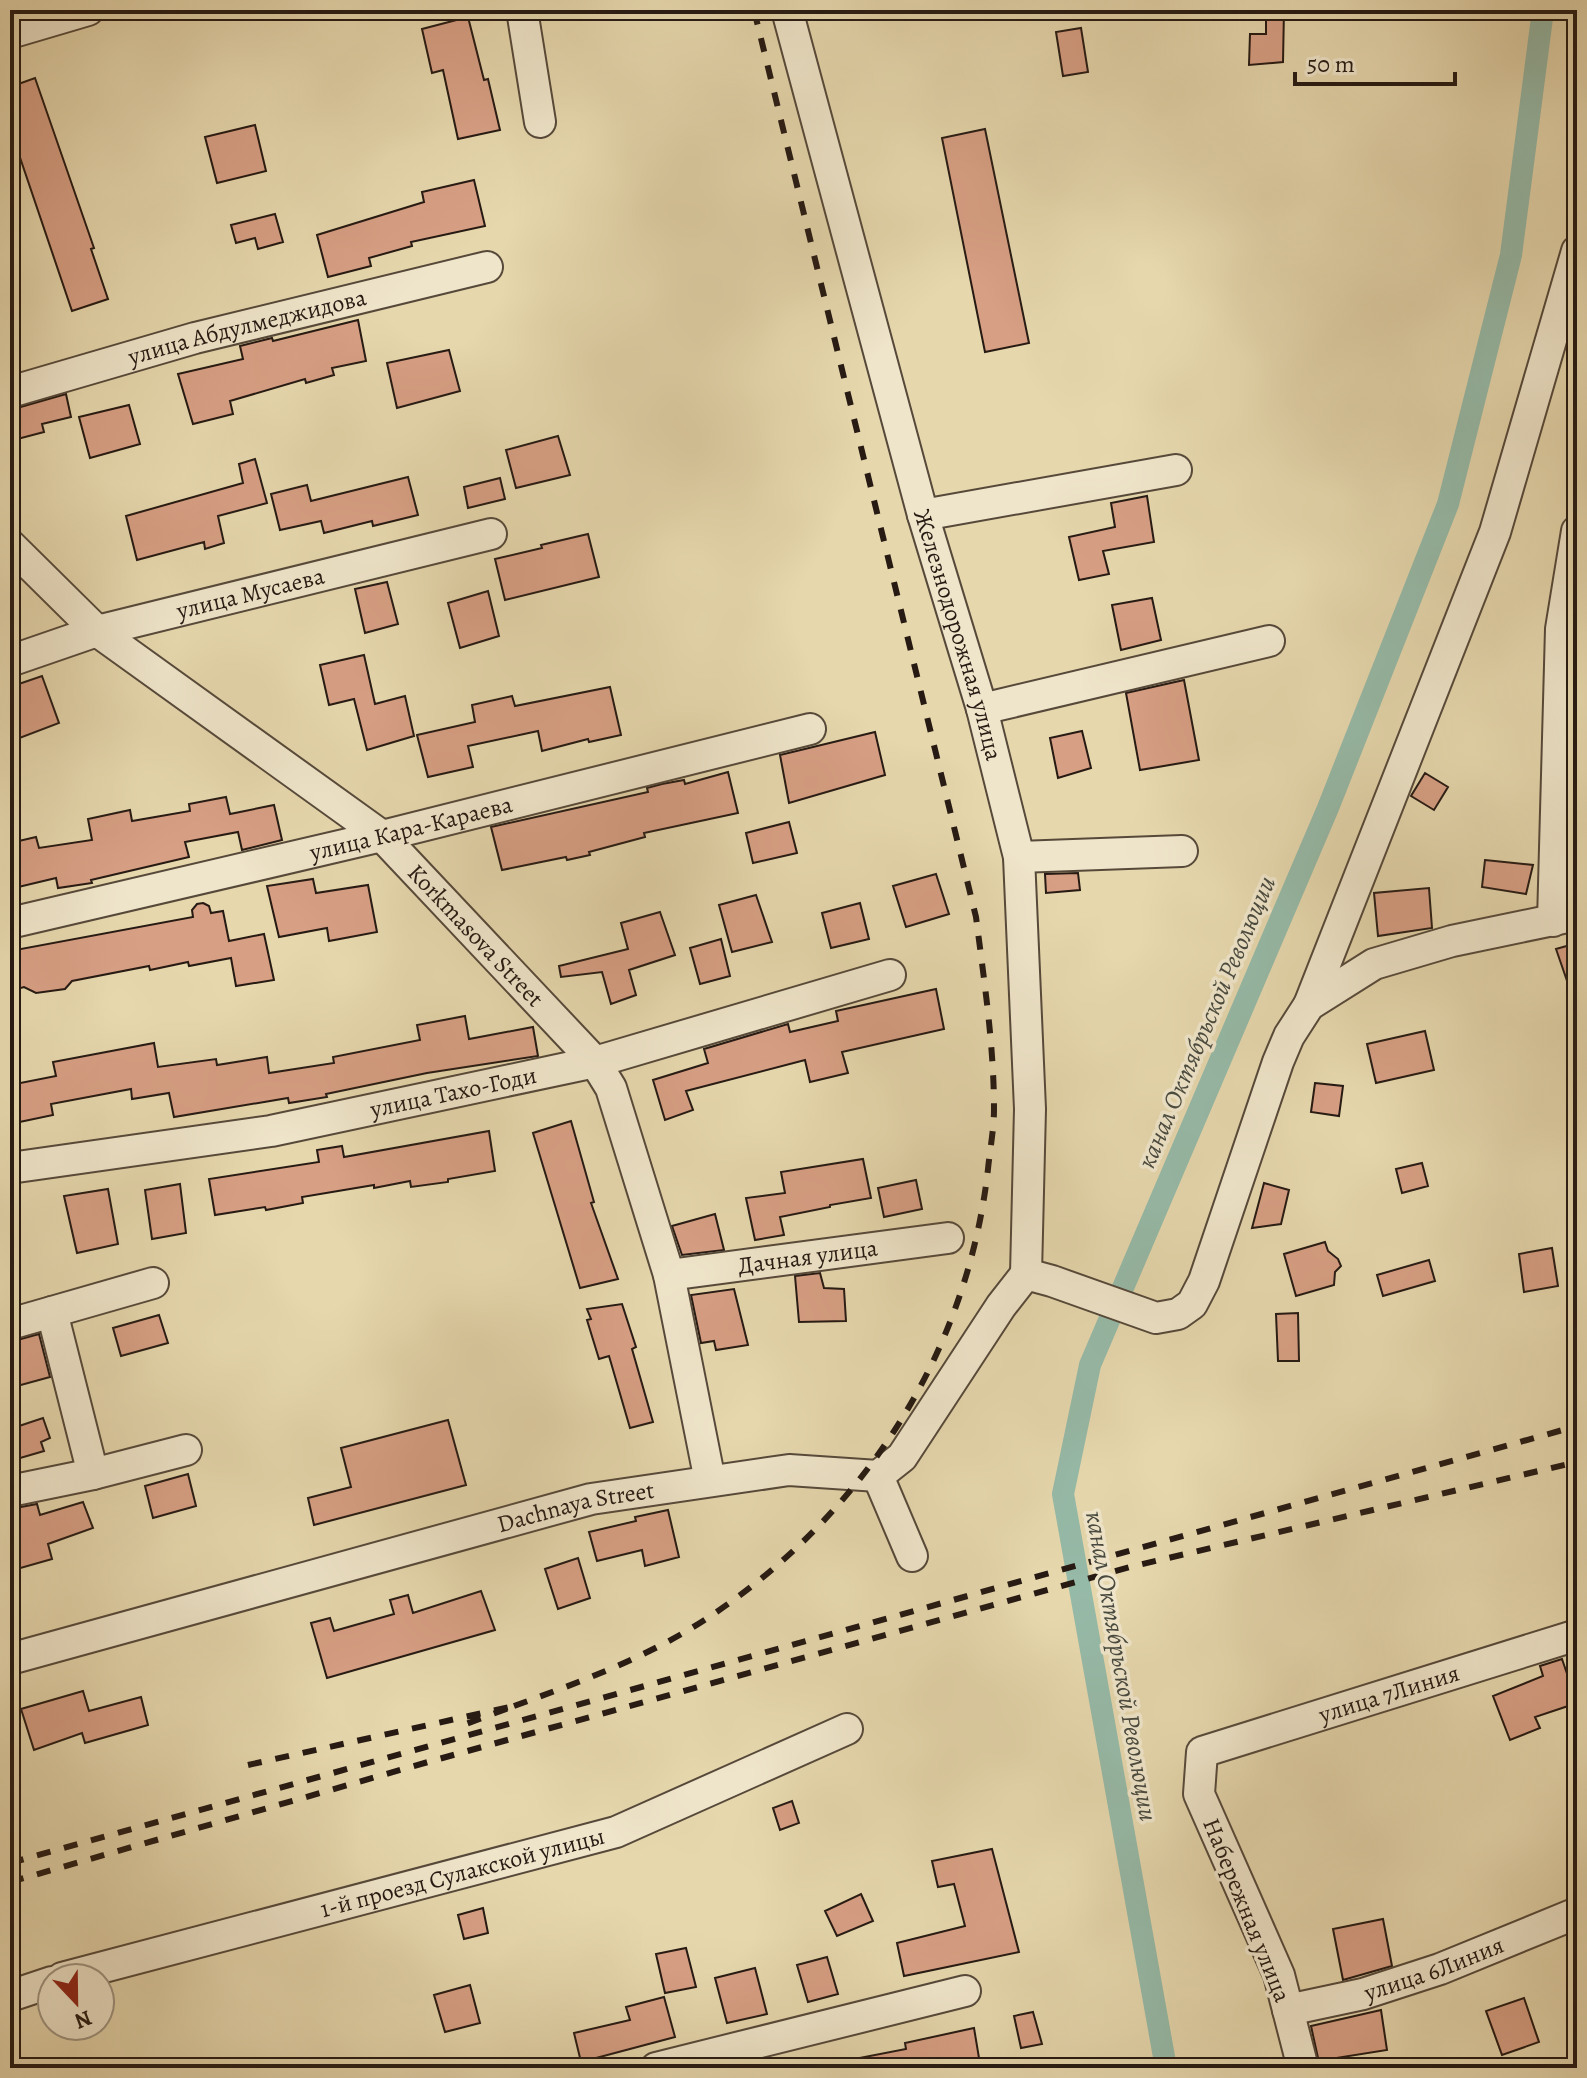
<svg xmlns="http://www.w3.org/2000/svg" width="1587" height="2078" font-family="Alegreya,serif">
	<rect width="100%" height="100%" fill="#e6d7ad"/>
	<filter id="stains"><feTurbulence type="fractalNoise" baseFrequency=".0025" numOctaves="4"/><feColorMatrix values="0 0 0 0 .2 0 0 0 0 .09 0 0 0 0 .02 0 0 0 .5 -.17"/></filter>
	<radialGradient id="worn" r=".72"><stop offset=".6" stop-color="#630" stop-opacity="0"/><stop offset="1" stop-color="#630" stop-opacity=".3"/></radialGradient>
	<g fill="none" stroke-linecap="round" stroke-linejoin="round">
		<path stroke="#96baa8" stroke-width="22" d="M1166,2068L1063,1494L1090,1365L1328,808L1448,504L1511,255L1543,10"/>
	</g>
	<path fill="#d79f84" stroke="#261a13" stroke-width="2" d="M1266,10H1284L1283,62L1249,65L1250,34H1266Z
		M468,17L484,80L488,79L500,130L458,139L443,70L432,73L422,29Z
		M1081,28L1088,72L1063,76L1056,32Z
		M35,78L94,248L91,249L108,299L72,311L10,128V87Z
		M255,125L266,171L217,183L205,137Z
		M985,129L1029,343L985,352L942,138Z
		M474,180L485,226L411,242L412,246L369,258L371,266L328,277L317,235L424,202L422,192Z
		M275,214L283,242L258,249L255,238L236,243L231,225Z
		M358,320L366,361L332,368L334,375L306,383L305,379L230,401L233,414L193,424L178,374L243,359L240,346L272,338L273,341Z
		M449,350L460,391L397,408L387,363Z
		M66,394L71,417L42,424L44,432L10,441V410Z
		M129,405L140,444L90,458L79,417Z
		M558,436L570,475L516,488L506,450Z
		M255,459L267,503L218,516L224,543L205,549L204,542L137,560L126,516L243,483L239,464Z
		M408,477L418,515L373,526L372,521L324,533L321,521L280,530L271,494L307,485L311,501Z
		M500,478L505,499L468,508L464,487Z
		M1147,496L1154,542L1103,551L1109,574L1079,580L1069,537L1115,527L1111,503Z
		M588,534L599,577L505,600L495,559L542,548L541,545Z
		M387,582L398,624L365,633L355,589Z
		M488,591L499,636L460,648L448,603Z
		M1152,598L1161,640L1121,650L1112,605Z
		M364,655L375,704L405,696L414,736L367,750L354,699L329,705L320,665Z
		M42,676L59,723L17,739L10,719V687Z
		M1184,680L1199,760L1140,770L1126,693Z
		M610,687L621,735L589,742L588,739L542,751L538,731L468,746L473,767L428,777L417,735L475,722L472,705L512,696L515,706Z
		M1082,731L1091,768L1058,778L1050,738Z
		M875,732L885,775L789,803L780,755Z
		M728,772L738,813L644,833L645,837L589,852L590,855L567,860L566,857L502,870L491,827L648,792L647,788L662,784L684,780L685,784Z
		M1425,773L1448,787L1434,810L1411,796Z
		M226,797L230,814L274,805L282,840L242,850L238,832L185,842L189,857L91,880L92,883L58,888L56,878L10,889V843L36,837L39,848L92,840L88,819L130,810L132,821L190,811L189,804Z
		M789,822L797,853L753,863L746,833Z
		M1485,860L1533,865L1526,894L1482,887Z
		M1078,873L1080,890L1046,893L1045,874Z
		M936,874L949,914L906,927L893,886Z
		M313,879L316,893L368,885L377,932L329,941L327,928L279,937L267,886Z
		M1429,888L1432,928L1378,936L1374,893Z
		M756,895L772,942L732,952L719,905Z
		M203,903L209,906L211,913L223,911L229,941L264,934L274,980L236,986L231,958L189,966L188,962L150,970L149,966L72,981L65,989L36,993L24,987L10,991V951L193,917L192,910L197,904Z
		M860,903L869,939L831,948L822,913Z
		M660,912L675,955L629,970L636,995L611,1004L602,972L561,977L559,966L628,949L621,923Z
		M721,939L730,976L700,984L690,948Z
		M1577,943V1001H1574L1556,949Z
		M936,989L944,1029L842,1052L848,1073L810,1082L805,1060L686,1091L693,1110L665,1120L653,1080L708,1063L704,1049L788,1024L790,1032L838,1021L836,1011Z
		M465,1016L469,1039L533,1027L538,1056L427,1073L326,1094L327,1097L289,1103L288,1098L174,1117L169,1093L132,1099L131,1089L51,1104L53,1115L10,1124V1085L56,1076L53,1062L154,1043L158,1067L216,1059L217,1065L267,1057L269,1073L334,1063L333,1057L420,1040L417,1025Z
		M1425,1031L1434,1070L1376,1083L1367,1044Z
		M1315,1083L1343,1086L1339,1116L1311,1112Z
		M571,1121L594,1202L591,1203L618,1279L580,1288L533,1133Z
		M489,1131L495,1171L448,1179V1182L411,1187L410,1181L374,1188V1185L302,1197L303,1203L266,1210L265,1207L215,1215L209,1179L319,1162L317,1150L342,1146L344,1157Z
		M863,1159L871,1198L830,1205V1207L780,1217L784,1235L755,1240L746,1198L785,1193L781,1172Z
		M1422,1163L1428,1186L1402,1193L1396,1169Z
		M916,1180L922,1209L884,1217L878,1188Z
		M1264,1183L1289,1190L1281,1224L1252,1228Z
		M180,1184L186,1233L152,1239L145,1190Z
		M108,1189L118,1244L77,1253L64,1196Z
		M715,1214L724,1250L682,1255L672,1226Z
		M1325,1242L1328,1251L1338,1259L1341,1266L1335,1272L1334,1285L1296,1296L1284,1254Z
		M1552,1248L1558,1286L1524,1292L1519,1254Z
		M1429,1260L1435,1281L1383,1296L1377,1275Z
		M820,1273L824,1288L844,1289L846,1321L799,1322L795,1276Z
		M734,1289L748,1345L716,1350L714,1341L701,1343L691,1295Z
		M622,1304L636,1347L632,1349L653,1422L630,1428L609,1356L599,1359L587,1320L591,1319L587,1309Z
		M1298,1313L1299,1361H1278L1276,1314Z
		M159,1315L168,1343L121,1356L113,1328Z
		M39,1334L50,1377L10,1388V1342Z
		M43,1418L50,1438L41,1442L44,1451L10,1461V1429Z
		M448,1420L466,1485L314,1525L308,1498L351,1487L341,1448Z
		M188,1474L196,1506L153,1518L145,1486Z
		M83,1502L93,1528L48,1544L52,1559L10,1571V1509L37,1504L40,1515Z
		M668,1510L679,1557L645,1566L642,1550L597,1561L589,1532L636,1521L635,1517Z
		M578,1558L590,1598L558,1609L545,1569Z
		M481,1591L495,1630L327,1678L311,1623L330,1618L334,1631L394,1614L390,1600L408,1595L413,1613Z
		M1562,1659L1577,1703L1535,1717L1540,1728L1510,1740L1493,1696L1543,1676L1540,1666Z
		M83,1691L89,1711L141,1697L148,1725L85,1743L82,1733L34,1750L21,1709Z
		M792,1801L799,1823L780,1830L773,1808Z
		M992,1849L1019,1952L904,1976L897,1943L965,1926L954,1884L938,1887L932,1861Z
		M861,1894L873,1921L837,1936L825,1911Z
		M483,1908L488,1933L464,1939L458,1915Z
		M1383,1919L1392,1966L1343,1980L1333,1929Z
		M686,1948L696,1987L665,1993L656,1954Z
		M827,1957L838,1994L808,2002L797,1965Z
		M755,1968L767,2014L727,2023L715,1978Z
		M470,1985L480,2023L445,2032L434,1995Z
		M664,1997L675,2037L581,2062L574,2033L630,2020L626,2007Z
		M1524,1998L1539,2042L1502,2055L1486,2011Z
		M1381,2010L1387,2050L1336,2058L1337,2064L1320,2067L1311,2026Z
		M1033,2012L1042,2044L1021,2048L1014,2016Z
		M974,2028L980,2064L960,2068H850L849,2060L906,2049L905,2043Z"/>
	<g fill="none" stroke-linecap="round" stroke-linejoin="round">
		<defs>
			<g id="minor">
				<path d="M522,10L540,122"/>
				<path id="s1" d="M787,10L923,515L982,709L1019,857L1030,1109L1026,1274"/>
				<path d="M10,33L88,10"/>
				<path id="s2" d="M10,392L195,338L487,267"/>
				<path d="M923,515L1176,470"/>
				<path id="s3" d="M10,545L97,631L382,836L595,1062L611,1088L669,1275L710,1481"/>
				<path id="s4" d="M10,661L97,631L491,534"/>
				<path d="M982,709L1269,641"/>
				<path d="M1019,857L1182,851"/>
				<path d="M1553,921L1561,629L1577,531"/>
				<path id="s5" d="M10,923L382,836L810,729"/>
				<path d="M1309,1005L1495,532L1577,251"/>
				<path id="s6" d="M10,1168L271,1131L595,1062L890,975"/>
				<path id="s7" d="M669,1275L948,1238"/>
				<path d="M52,1312L93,1474"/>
				<path d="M10,1324L153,1283"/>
				<path d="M878,1476L912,1556"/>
				<path d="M10,1491L93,1474L186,1450"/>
				<path id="s8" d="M10,1659L591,1499L789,1470L878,1476L902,1457L1001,1306L1026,1274L1052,1281L1156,1318L1178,1314L1192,1304L1204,1281L1278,1062L1289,1036L1309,1005L1374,964L1452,941L1577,915"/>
				<path id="s9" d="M62,1978L616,1832L847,1729"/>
				<path d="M10,1996L52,1982"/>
				<path id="s10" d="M1288,2010L1363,1994L1440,1969L1577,1913"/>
				<path d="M656,2068L965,1991"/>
				<path id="s11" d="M1303,2068L1279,1975L1199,1794L1202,1752L1577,1635"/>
			</g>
		</defs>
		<use href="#minor" stroke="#56493a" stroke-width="34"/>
		<use href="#minor" stroke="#efe5ca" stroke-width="30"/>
		<path stroke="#261a13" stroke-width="6" stroke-dasharray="14 14" stroke-linecap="butt" d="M514,1706C580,1682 646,1658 706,1619C862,1517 967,1355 988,1169C990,1149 994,1129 994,1109C994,1045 984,980 976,917L754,10
			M248,1765L514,1706L466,1724
			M10,1863L1577,1426
			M10,1882L428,1762L1130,1567L1577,1462"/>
	</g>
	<g text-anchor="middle" stroke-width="7" stroke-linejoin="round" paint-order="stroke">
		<g font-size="24" fill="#261a13" stroke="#efe5ca">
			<text dy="8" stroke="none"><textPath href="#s2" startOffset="246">улица Абдулмеджидова</textPath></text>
			<text dy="8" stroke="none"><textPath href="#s4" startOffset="250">улица Мусаева</textPath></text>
			<text dy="8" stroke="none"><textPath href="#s1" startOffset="648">Железнодорожная улица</textPath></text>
			<text dy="8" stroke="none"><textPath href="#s5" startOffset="412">улица Кара-Караева</textPath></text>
			<text dy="8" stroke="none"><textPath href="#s3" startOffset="610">Korkmasova Street</textPath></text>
			<text dy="8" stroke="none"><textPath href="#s6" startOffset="450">улица Тахо-Годи</textPath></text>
			<text dy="8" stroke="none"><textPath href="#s7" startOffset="140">Дачная улица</textPath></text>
			<text dy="8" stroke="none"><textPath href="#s8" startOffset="586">Dachnaya Street</textPath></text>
			<text dy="8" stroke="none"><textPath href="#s11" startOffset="532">улица 7Линия</textPath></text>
			<text dy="8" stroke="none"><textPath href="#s9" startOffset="414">1-й проезд Сулакской улицы</textPath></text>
			<text transform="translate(1247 1910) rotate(68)" y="8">Набережная улица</text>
			<text dy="8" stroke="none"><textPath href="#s10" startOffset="152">улица 6Линия</textPath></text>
		</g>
		<g font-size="26" font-style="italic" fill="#484a40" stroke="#efe5ca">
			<text transform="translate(1206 1022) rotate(-67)" y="9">канал Октябрьской Революции</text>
			<text transform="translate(1122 1666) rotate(80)" y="9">канал Октябрьской Революции</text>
		</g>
	</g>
	<rect width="1587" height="2078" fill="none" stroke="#e6d7ad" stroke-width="40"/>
	<rect x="12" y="12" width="1563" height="2054" fill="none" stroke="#261a13" stroke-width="4"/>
	<rect x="20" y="20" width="1547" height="2038" fill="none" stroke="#261a13" stroke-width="2"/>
	<g transform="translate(76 2002) rotate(158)"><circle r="38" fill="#efe5ca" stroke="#9f9481" stroke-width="2"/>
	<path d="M0-6L14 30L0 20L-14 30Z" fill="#8f2418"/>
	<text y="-12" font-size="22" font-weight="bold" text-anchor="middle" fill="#261a13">N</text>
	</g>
	<path d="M1295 72v12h160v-12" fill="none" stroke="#261a13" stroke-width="4"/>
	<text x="1307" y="72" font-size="24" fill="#261a13" stroke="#efe5ca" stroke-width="6" paint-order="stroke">50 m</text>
	<rect width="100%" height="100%" filter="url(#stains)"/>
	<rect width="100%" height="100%" fill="url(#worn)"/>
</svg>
